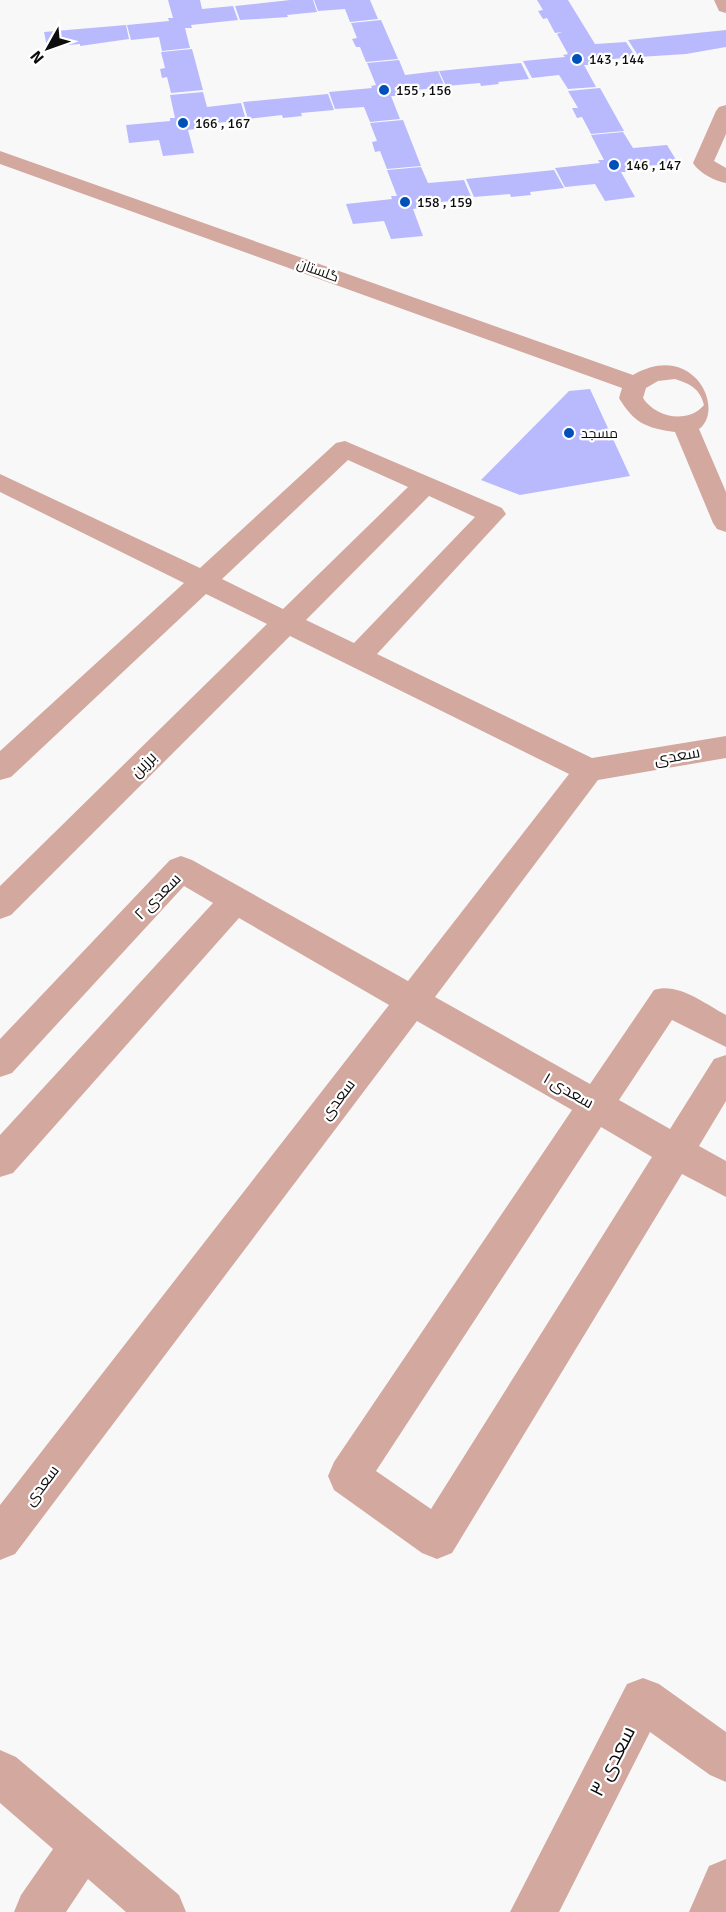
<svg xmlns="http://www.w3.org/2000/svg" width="726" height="1912" font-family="Signika,Cairo,sans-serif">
	<rect width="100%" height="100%" fill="#f8f8f9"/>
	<path fill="#b8bafd" d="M168,0H200L202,9L233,6L238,20L191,25L192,28H185L190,48L162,51L159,37L131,40L127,25L169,21L168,18H173Z
		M290,0H313L317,12L287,15L288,17L240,20L235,6Z
		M314,0H370L378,19L350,22L345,9L318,11Z
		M537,0H568L595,44L626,42L636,57L589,61L591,65H584L596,87L568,89L559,75L532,78L523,61L565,57L563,55L568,54L557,34L562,32L555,33L547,18L543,19L538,11L543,10Z
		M381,20L398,59L366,62L360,47H356L352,39L357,38L351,23Z
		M126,25L129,39L80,46V44L47,47L44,32Z
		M726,30V47L686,54L639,57L628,40Z
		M192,49L203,90L171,93L167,77L162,78L160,69L165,68L161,52Z
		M399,60L405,75L438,71L445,87L396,92L398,96H391L400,119L370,122L364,107L335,109L329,92L372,88L371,86L376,85L367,63Z
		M521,63L529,79L498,82L499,84L481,86L480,83L446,86L439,71Z
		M600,88L624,131L591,134L582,117L577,118L572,108H578L568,91Z
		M203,92L207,107L241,103L246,120L195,125V129L188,130L194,153L163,156L159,140L129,143L126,125L170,121V118H175L170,95Z
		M328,94L334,110L301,113L302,116L283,118L282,115L248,119L243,102Z
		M403,120L421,166L387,169L380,151L375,152L372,142L377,141L370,123Z
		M623,132L633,148L667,145L678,163L626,168L629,172H621L635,197L605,201L595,184L565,187L555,168L600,163L598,160H604L591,135Z
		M421,167L428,183L464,180L472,199L419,204L420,208L413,209L423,236L391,239L384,221L353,224L346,204L392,199L391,196H397L387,170Z
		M554,170L564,188L530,192L531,195L511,197L510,194L474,197L466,179Z
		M590,389L630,476L520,495L481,480L569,391Z"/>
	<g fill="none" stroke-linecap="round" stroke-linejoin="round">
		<path fill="#d3a89f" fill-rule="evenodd" d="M714,0H726V13L719,11Z
			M726,105V134L714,161L726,168V183C715,181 699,173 693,163L716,111L719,107Z
			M345,441L502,508L506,514L377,654L592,758L726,736V758L598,780L435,997L590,1084L654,990C678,982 705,1004 726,1015V1047L672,1020L619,1100L670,1129L714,1059L726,1055V1101L699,1146L726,1161V1197L682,1174L452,1553L437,1559L422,1553L334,1490L328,1476L334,1462L572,1110L417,1021L15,1554L0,1560V1505L389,1005L239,918L13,1173L0,1177V1135L213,903L184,886L12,1073L0,1077V1039L170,860L181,856L192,860L408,981L569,774L290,636L11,915L0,919V886L267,624L206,594L11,777L0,780V751L184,583L0,492V474L200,568L336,443ZM348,460L408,487L283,609L222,579ZM429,496L475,517L354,643L306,620ZM601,1127L652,1157L431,1509L376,1471Z
			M643,1678L659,1684L726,1732V1782L710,1775L650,1732L559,1912H510L627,1684Z
			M0,1750L16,1757L179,1895L186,1912H126L88,1879L66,1912H14L21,1895L53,1849L0,1803Z
			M726,1859V1912H689L709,1866Z"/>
		<path fill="#d3a89f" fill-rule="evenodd" d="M0,151L633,375C693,340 726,409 699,429L726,492V532L717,529L713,523L675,432C646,428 634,423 619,398L622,388L0,164ZM675,379C691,384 700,389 704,405C688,424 656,418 643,398L646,388L658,381Z"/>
	</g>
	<g fill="#0050ba" stroke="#fff" stroke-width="2">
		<circle cx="577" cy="59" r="6"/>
		<circle cx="384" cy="90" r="6"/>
		<circle cx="183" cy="123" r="6"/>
		<circle cx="614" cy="165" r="6"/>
		<circle cx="405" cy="202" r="6"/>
		<circle cx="569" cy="433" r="6"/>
	</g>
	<g text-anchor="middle" stroke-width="4.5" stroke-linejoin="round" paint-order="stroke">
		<g font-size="14" fill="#0d0d0d" stroke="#fff" text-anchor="start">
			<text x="589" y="64">143 , 144</text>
			<text x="396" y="95">155 , 156</text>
			<text x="195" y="128">166 , 167</text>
			<text x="626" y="170">146 , 147</text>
			<text x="417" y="207">158 , 159</text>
			<text x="581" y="438">مسجد</text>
		</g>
		<g font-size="14" fill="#0d0d0d" stroke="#fff">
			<text transform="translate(318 270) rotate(20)" y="5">گلستان</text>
		</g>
		<g font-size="16" fill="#0d0d0d" stroke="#fff">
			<text transform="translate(677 755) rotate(-10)" y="6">سعدی</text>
			<text transform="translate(143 764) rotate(-45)" y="6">برزین</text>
			<text transform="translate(157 896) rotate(-45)" y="6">سعدی ۲</text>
			<text transform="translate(569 1090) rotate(30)" y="6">سعدی ۱</text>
			<text transform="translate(337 1099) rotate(-53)" y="6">سعدی</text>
			<text transform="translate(41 1485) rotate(-53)" y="6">سعدی</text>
		</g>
		<g font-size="20" fill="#0d0d0d" stroke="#fff">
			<text transform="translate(612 1761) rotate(-63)" y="7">سعدی ۳</text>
		</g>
	</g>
	<g transform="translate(48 48) rotate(230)" stroke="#ffffff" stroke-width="4.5" paint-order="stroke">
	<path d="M0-4.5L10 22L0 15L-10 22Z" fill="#0d0d0d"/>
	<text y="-9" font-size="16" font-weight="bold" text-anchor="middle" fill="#0d0d0d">N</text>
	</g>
</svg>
